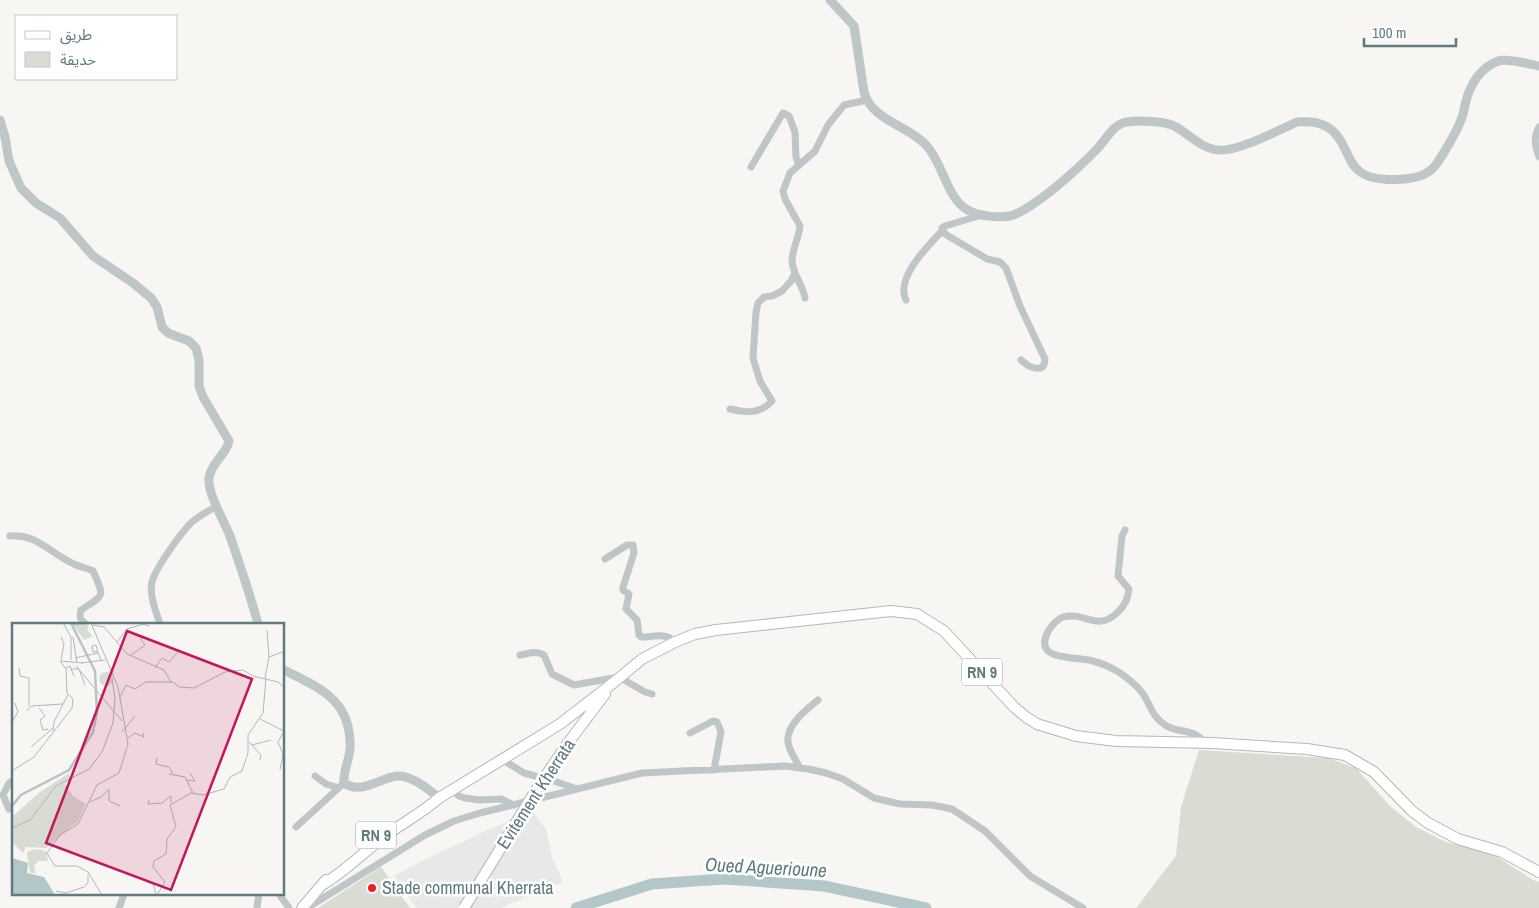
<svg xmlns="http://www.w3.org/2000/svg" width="1539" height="908" font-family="'Archivo Narrow','Noto Sans Arabic',sans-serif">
	<rect width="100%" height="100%" fill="#f7f6f3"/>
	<path fill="#e8e8e7" d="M533,812L546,829L552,857L563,882L501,908H416L394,876L428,858L496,826Z"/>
	<path fill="#d8dcd2" d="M1199,750L1328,758L1356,768L1390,806L1416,827L1446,842L1484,852L1499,858L1533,880L1539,882V908H1136L1176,856L1181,807Z
		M381,867L410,908H318L379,868Z"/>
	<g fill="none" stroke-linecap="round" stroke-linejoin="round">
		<path stroke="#b4c7c8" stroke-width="11" d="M576,908L652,884L724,879L824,886L926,908"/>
		<defs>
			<path id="primary" d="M568,743L605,694
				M322,885C344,872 362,854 381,839C400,824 421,814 439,798L560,724L613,683L642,659L675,642L695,634L716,630L891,611L917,614L944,631L1014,707L1026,717L1037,724L1076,736L1116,741L1212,743L1307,749L1345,755L1374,772L1412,811L1428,823L1458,839L1502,852L1539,872
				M302,908L326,880"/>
		</defs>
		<use href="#primary" stroke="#b0b9ba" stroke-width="12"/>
		<path stroke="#bfc6c8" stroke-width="7" d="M1539,127C1533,138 1535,145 1539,157
			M751,167L783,113L789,116L795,132L796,157L799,165
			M982,215L945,226L942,228L945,234L987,259L1000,262L1006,268L1020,306L1045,359L1044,365L1041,368C1033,369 1028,366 1021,360
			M805,298C803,285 793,275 792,261C792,249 799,238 800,226L785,199L783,191L790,173L815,151L828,125L844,105L867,100
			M906,300C895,278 928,246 942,231
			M730,409C747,413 760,414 772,401L760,381L753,358L756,312L758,303L764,297L772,296L782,291L791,281L795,273
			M1125,530L1122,536L1118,576L1129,589C1128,598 1124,607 1117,613C1097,632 1084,611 1063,617C1053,621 1038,641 1048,651C1054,658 1082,658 1093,661C1101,663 1110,667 1117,671C1125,676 1138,686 1143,694C1152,707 1150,714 1165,725C1174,731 1184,730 1194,734C1198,736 1203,740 1207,743
			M10,536C37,533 52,555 74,564C80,567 87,568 93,571C106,599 103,595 81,610C79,617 80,620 86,624
			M605,559L627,545H633L634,553L623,587V590L629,594L626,609L637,620L639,635L641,637C652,637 666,632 675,642
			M160,624C156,611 149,596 152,582C155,569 179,536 188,526C196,517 207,512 217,506
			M520,655C528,654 536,650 544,655L552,674L574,685L619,677L645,692L652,694
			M690,733L713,721L717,722L721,732L714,770
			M503,760L524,773L554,781L577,789
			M800,768C796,760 789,751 788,742C786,725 806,710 818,700
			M315,776L326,784L339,788
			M452,789L459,796L465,798L480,800L501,799L514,805
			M9,809L3,795L9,783L14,780
			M296,827L344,783
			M279,894L289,908
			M257,907L259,894
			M119,908L124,894
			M307,908L425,835L454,821L480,813L642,773L785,766L808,769L826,773L843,779L874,798L900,804L932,805L952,809L985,831L1030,876L1083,908"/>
		<path stroke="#bfc6c8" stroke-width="9" d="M830,0L854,26L864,92C872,121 908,125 926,145C943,163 946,196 966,209C976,216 998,218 1010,216C1033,210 1080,167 1097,149C1106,140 1113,124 1127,122C1138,120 1167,121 1176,127C1190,135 1202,149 1219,150C1237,152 1279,130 1297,122C1322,120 1335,127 1345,149C1349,156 1351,164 1357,169C1370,183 1406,181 1423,175C1425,174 1430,171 1432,169C1439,163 1458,129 1461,120C1464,114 1464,107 1466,101C1470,85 1480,68 1498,61C1507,58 1529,64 1539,66
			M0,120L5,137L9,161L21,188L36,203L60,218L93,256L133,283L151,298L157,307L162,327L168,333L189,341L196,348L199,360V386L203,397L229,441C226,455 211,463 209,478C207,492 224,521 230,536C240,565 250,594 258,624
			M284,670C322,689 352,701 350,749C349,761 343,771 344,783C361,795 380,778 397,776C412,775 429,790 439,798"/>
		<use href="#primary" stroke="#fff" stroke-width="10"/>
		<defs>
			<path id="primary-bridge" d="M464,908L536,790L568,743"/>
		</defs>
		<use href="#primary-bridge" stroke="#b0b9ba" stroke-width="12" stroke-linecap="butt"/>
		<use href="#primary-bridge" stroke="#fff" stroke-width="10"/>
	</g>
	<circle fill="#ed1e21" stroke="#fff" stroke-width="2" cx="372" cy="888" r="5"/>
	<g text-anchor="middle" stroke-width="5" stroke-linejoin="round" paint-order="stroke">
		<g fill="#fff" stroke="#90a2a6" stroke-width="1">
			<rect x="962" y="658.5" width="40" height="27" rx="4"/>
			<rect x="356" y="821.5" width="40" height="27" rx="4"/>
		</g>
		<g font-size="16" font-weight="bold" fill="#607a80">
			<text x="982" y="678">RN 9</text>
			<text x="376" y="841">RN 9</text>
		</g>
		<g font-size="18" fill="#607a80" stroke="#fff">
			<text transform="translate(536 794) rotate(-57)" y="6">Evitement Kherrata</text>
		</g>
		<g font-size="18" fill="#607a80" stroke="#fff" text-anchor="start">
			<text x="382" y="894">Stade communal Kherrata</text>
		</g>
		<g font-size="19" font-style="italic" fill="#5b7b7c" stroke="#fff">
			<text transform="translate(766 867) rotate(3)" y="7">Oued Aguerioune</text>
		</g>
	</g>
	<g transform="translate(12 623)">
		<rect width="272" height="272" fill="#f7f6f3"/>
		<path d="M60,0H77L75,7L81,13L72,17ZM87 56a7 7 0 1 1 14 0a7 7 0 1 1-14 0ZM57,150L58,156L53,161L61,173L74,181L66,198L34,225L14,224L11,230L0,219V194L28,169ZM23,226L34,228L36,238H26L22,243L24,250H18L15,229Z" fill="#d8dcd2"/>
		<path d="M0,235L16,240L15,250L32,254L43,272H0Z" fill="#b4c7c8"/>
		<path fill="none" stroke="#b4c7c8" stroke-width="2.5" d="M60,1L75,0M0,183L9,172L57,147L81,109L85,90L83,48L59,0"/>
		<path fill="none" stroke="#adb9bb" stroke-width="1" d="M51,0L59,14V37M79,0L106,64L116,121L107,150L85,162L66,201L48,212L35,230L43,243H65L76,249L90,272M81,2L92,4L115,31L152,47L159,59M61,14L65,40M105,19L115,6L132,1L137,3M85,28L81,29L80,23L84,22L86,30M119,32L133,22L128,15M257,34L273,28M63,35L86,30L89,37M49,37L52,21L49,14M69,40L93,37M64,43L110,98M7,45L8,53L17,55V83M54,45L58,43L62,53M143,45L150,35L157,39L166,29M59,46H67L73,62M253,55L257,34L255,7M108,74L114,62L123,66L134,59H161L167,64L182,65L213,49L231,47L241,53L266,59L273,65M27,85L33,93L28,97L31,107L36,106M15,88L19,83L51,81L56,72M248,96L272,108L266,119L271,131L268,147M0,99L6,89L3,80M41,108L42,99L51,81M110,109L123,93M116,115L123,110L132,114L131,110M237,119L249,132L248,137M240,122L259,117M19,124L41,105M145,135L144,141L157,144L161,151M0,148L22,134L60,85L61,76L55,70L54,46L48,38L71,40M157,151L173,154L181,170M175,157L183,158L178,150M137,177L136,181L150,180L159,173V179M78,179L89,174L97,166V178L108,183M0,205L18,197L44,163L77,146L90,129L101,100L103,75L100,56M136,259L141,261L144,271M44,268L54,270L72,264L76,260V252M145,272L153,259L141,244L142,238L154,231L155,216L164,204L158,182L179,170L191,172L212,166L218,154L230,148L236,130V112L251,90L254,55"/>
		<path fill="#c2185b" fill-opacity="0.15" stroke="#c2185b" stroke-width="2.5" d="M115,8L240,56L159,267L34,220Z"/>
		<rect width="272" height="272" fill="none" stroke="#607a80" stroke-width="2.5"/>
	</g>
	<rect x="15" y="15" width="162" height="65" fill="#ffffff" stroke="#bfcacc"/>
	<rect x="25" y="31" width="25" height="8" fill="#ffffff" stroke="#bfcacc"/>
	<text x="60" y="40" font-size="15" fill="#607a80">طريق</text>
	<rect x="25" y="52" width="25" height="15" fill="#d8dcd2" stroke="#bfcacc"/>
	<text x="60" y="65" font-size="15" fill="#607a80">حديقة</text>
	<path d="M1364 38v8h92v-8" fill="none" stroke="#607a80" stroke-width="2.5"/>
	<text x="1372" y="38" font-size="15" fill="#607a80" stroke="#ffffff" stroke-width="4" paint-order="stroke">100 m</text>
</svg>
